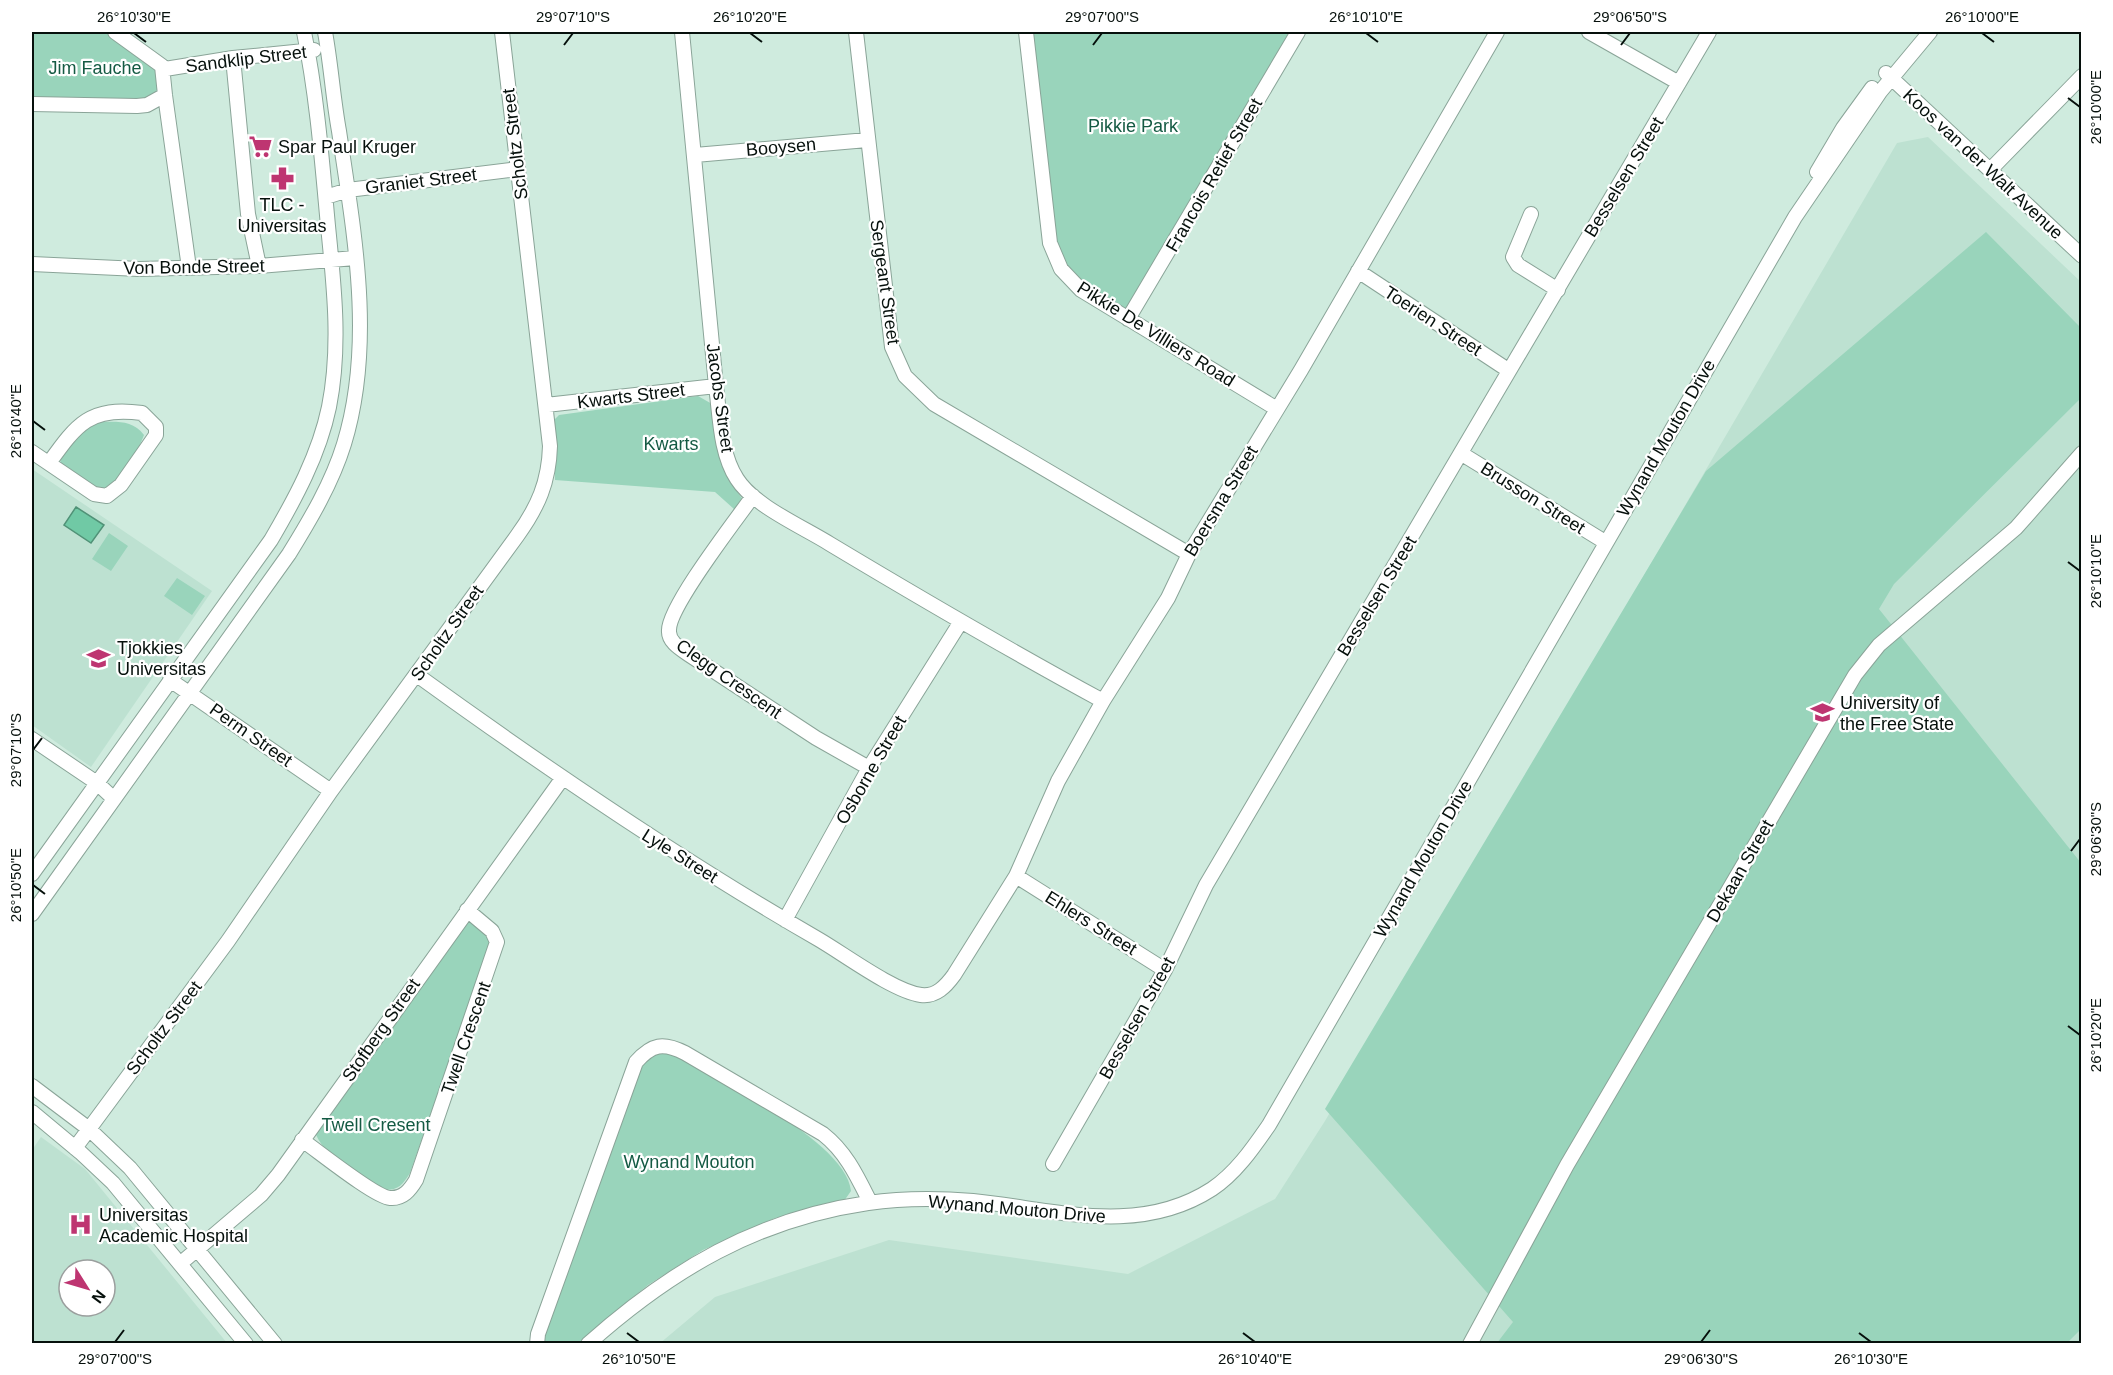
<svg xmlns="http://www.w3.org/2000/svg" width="2113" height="1375" font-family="Helvetica,sans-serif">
	<rect width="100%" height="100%" fill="#cfebde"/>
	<path fill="#bde1d1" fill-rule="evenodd" d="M1928,137L2081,282V1343L659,1344L715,1297L889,1240L1128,1274L1275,1199L1325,1121L1897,143Z
		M32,469L212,591L91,767L32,725Z
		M41,1137L85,1169L227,1343H32V1150ZM69,1270H105V1306H69Z"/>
	<path fill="#99d4bb" d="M32,32H107L157,69V90L151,99L32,101Z
		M1028,32H1293L1127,317L1082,294L1055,260Z
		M1986,232L2081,328V398L1894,584L1879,609L2081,863V1329L2066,1344L1497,1343L1513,1322L1325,1109L1706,471Z
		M698,396L712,404C717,445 718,465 743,500L734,509L715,492L555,480L554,420L559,415Z
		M97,422C115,422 132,419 144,435C136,456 121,482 99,491L60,463C66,442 78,433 97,422Z
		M109,533L128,546L111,571L92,559Z
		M177,578L205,596L192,615L164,596Z
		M469,922L480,925L492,939L410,1173C403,1184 399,1190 385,1190C362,1174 321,1157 314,1129L453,928Z
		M669,1053L679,1056C720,1081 847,1143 851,1191L844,1201L775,1218L703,1250L648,1285L578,1343L535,1344L631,1071L655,1054Z"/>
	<path fill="#70c9a5" stroke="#509277" stroke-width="1.5" d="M76,507L104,525L91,543L64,525Z"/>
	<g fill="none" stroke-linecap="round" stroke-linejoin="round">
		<defs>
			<path id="minor" d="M115,32L162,66L165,95L189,268
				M682,32L716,386C720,416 720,453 737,479C754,506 803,527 830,544C920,598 1011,651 1103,701
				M856,32L892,347L905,376L934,404L1189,554
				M1026,32L1050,243L1061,269L1081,290L1277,409
				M1589,32L1679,83
				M233,58L248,214L259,266
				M165,69L233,58L314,50
				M1886,73L2082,256
				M32,104L137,106L147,105L165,95
				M695,155L867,140
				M1991,169L2082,76
				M1817,172L1843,128L1872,88
				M326,197L348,190L518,169
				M1531,214L1513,257L1518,265L1558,290
				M32,264L139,269L259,266L355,258
				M1358,271L1508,370
				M1128,319L1298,32
				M546,405L716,386
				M32,452L94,494L107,496L121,485L156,435V427L142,413C90,406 77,424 49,463
				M1462,454L1605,542
				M753,496C736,520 669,606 669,630C668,641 679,648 688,654L816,738L869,768
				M417,675C547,769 679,859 818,939C844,954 893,991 921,995C936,997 946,986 954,975L1016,876L1058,781L1103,701L1168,598L1189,554L1301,370L1497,32
				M170,680L331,791
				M32,739L97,783L114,799
				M32,874L271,540C295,499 319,455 329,407C341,347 334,286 328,226C322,161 317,96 304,32
				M1016,876L1165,970
				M32,914L289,554C310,520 332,483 344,444C375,343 354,233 339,131C333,98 331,65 325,32
				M785,920L869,768L960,623
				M32,1086L89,1129L130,1168L275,1344
				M32,1112L80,1152L113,1183L246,1344
				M302,1140C318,1151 375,1197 390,1198C403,1199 410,1190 416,1180L497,942L492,931L467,910
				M75,1148L228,941L331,791L517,536C538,507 549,482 550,446L502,32
				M1053,1164L1165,970L1206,885L1709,32
				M181,1263L261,1195L278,1175L562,779
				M537,1344L538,1334L636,1062C652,1044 663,1042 685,1053L823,1134C846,1152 857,1176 870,1202
				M588,1344C671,1270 757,1219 868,1203C902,1198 939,1198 973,1201C1053,1209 1138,1237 1212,1189C1236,1173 1253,1148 1269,1125L1795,217L1880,92L1930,32
				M1470,1344L1567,1165L1855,675L1879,645L2016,528L2082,453"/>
		</defs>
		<use href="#minor" stroke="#8aa498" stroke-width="16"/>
		<use href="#minor" stroke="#fff" stroke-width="14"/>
	</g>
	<path fill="none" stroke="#06100c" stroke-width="2" d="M134,33L146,42M750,33L762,42M1366,33L1378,42M1982,33L1994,42M564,45L573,33M1093,45L1102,33M1621,45L1630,33M2068,98L2080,107M33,421L45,430M2068,562L2080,571M33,750L42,738M2071,851L2080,839M33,885L45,894M2068,1026L2080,1035M627,1333L639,1342M1243,1333L1255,1342M1859,1333L1871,1342M115,1342L124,1330M1701,1342L1710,1330"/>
	<defs>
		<symbol id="supermarket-bare" viewBox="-9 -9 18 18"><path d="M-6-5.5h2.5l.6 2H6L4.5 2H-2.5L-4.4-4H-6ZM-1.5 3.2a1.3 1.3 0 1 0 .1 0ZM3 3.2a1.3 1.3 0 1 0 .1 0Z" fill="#be3571" stroke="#fff" stroke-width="2.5" paint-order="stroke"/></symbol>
		<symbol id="pharmacy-bare" viewBox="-9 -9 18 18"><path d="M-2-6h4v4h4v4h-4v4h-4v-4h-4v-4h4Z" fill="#be3571" stroke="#fff" stroke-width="2.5" paint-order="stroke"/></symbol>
		<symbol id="school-bare" viewBox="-9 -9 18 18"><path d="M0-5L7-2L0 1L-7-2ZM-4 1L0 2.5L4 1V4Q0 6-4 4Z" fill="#be3571" stroke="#fff" stroke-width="2.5" paint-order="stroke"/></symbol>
		<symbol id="university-bare" viewBox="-9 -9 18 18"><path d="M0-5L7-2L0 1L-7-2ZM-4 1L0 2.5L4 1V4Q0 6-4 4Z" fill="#be3571" stroke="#fff" stroke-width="2.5" paint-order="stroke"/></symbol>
		<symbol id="hospital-bare" viewBox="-9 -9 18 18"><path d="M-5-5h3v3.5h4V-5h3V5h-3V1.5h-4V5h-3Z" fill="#be3571" stroke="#fff" stroke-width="2.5" paint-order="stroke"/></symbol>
	</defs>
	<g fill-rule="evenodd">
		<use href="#supermarket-bare" x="244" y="130" width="33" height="33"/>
		<use href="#pharmacy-bare" x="266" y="162" width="33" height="33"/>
		<use href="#school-bare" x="82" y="642" width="33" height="33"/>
		<use href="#university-bare" x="1806" y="696" width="33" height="33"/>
		<use href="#hospital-bare" x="64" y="1208" width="33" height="33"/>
	</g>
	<g text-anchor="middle" stroke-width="4.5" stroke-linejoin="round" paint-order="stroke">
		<g font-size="18" fill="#06100c" stroke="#fff">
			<text transform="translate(246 59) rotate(-7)" y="6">Sandklip Street</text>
			<text transform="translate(515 144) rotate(-97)" y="6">Scholtz Street</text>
			<text transform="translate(781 147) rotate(-5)" y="6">Booysen</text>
			<text transform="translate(1983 164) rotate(43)" y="6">Koos van der Walt Avenue</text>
			<text transform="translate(1214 175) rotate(-60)" y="6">Francois Retief Street</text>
			<text transform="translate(1624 177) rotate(-59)" y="6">Besselsen Street</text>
			<text transform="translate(421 181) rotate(-7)" y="6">Graniet Street</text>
			<text transform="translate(194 267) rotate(-1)" y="6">Von Bonde Street</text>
			<text transform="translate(885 282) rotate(82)" y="6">Sergeant Street</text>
			<text transform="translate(1433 321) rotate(33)" y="6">Toerien Street</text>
			<text transform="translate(1156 334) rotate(32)" y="6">Pikkie De Villiers Road</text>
			<text transform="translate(631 396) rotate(-7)" y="6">Kwarts Street</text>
			<text transform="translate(720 398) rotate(82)" y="6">Jacobs Street</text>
			<text transform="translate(1666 438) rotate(-60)" y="6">Wynand Mouton Drive</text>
			<text transform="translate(1533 498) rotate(32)" y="6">Brusson Street</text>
			<text transform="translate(1221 501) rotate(-59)" y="6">Boersma Street</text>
			<text transform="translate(1377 596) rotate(-59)" y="6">Besselsen Street</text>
			<text transform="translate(447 633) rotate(-55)" y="6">Scholtz Street</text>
			<text transform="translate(729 679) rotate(35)" y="6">Clegg Crescent</text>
			<text transform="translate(251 735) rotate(35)" y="6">Perm Street</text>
			<text transform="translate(871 770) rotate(-60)" y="6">Osborne Street</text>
			<text transform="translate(680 856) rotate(32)" y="6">Lyle Street</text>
			<text transform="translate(1423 859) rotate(-60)" y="6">Wynand Mouton Drive</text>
			<text transform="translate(1740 871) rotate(-60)" y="6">Dekaan Street</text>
			<text transform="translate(1091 923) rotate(32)" y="6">Ehlers Street</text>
			<text transform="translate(1137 1018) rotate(-61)" y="6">Besselsen Street</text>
			<text transform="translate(164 1028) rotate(-53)" y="6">Scholtz Street</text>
			<text transform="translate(381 1030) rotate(-55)" y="6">Stofberg Street</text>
			<text transform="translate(466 1038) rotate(-71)" y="6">Twell Crescent</text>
			<text transform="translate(1017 1209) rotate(5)" y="6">Wynand Mouton Drive</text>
		</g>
		<g font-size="18" fill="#145a43" stroke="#fff">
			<text x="95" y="74">Jim Fauche</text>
			<text x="1133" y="132">Pikkie Park</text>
			<text x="671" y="450">Kwarts</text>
			<text x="376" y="1131">Twell Cresent</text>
			<text x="689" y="1168">Wynand Mouton</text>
		</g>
		<g font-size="18" fill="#06100c" stroke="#fff" text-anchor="start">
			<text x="278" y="153">Spar Paul Kruger</text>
			<text x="282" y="211" text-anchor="middle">TLC -<tspan x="282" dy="21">Universitas</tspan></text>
			<text x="117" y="654">Tjokkies<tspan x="117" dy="21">Universitas</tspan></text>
			<text x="1840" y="709">University of<tspan x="1840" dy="21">the Free State</tspan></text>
			<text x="99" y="1221">Universitas<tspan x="99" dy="21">Academic Hospital</tspan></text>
		</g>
	</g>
	<rect width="2113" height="1375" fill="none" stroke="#ffffff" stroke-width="66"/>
	<g transform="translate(87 1288) rotate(127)"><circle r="28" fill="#ffffff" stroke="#9b9f9e" stroke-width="1.5"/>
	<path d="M0-4.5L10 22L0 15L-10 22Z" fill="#be3571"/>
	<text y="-9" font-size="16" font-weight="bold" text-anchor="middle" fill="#06100c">N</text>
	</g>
	<rect x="33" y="33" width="2047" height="1309" fill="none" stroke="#06100c" stroke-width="2"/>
	<g font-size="15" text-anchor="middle" fill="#06100c">
		<text x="134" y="22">26°10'30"E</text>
		<text x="573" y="22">29°07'10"S</text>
		<text x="750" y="22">26°10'20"E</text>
		<text x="1102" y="22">29°07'00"S</text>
		<text x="1366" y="22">26°10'10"E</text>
		<text x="1630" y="22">29°06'50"S</text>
		<text x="1982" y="22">26°10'00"E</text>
		<text transform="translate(2096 107) rotate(-90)" y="5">26°10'00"E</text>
		<text transform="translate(16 421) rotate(-90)" y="5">26°10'40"E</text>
		<text transform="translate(2096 571) rotate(-90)" y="5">26°10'10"E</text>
		<text transform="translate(16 750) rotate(-90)" y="5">29°07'10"S</text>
		<text transform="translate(2096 839) rotate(-90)" y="5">29°06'30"S</text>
		<text transform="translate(16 885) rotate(-90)" y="5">26°10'50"E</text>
		<text transform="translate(2096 1035) rotate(-90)" y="5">26°10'20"E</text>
		<text x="115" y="1364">29°07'00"S</text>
		<text x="639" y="1364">26°10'50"E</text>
		<text x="1255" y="1364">26°10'40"E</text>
		<text x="1701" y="1364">29°06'30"S</text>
		<text x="1871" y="1364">26°10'30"E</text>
	</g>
</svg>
